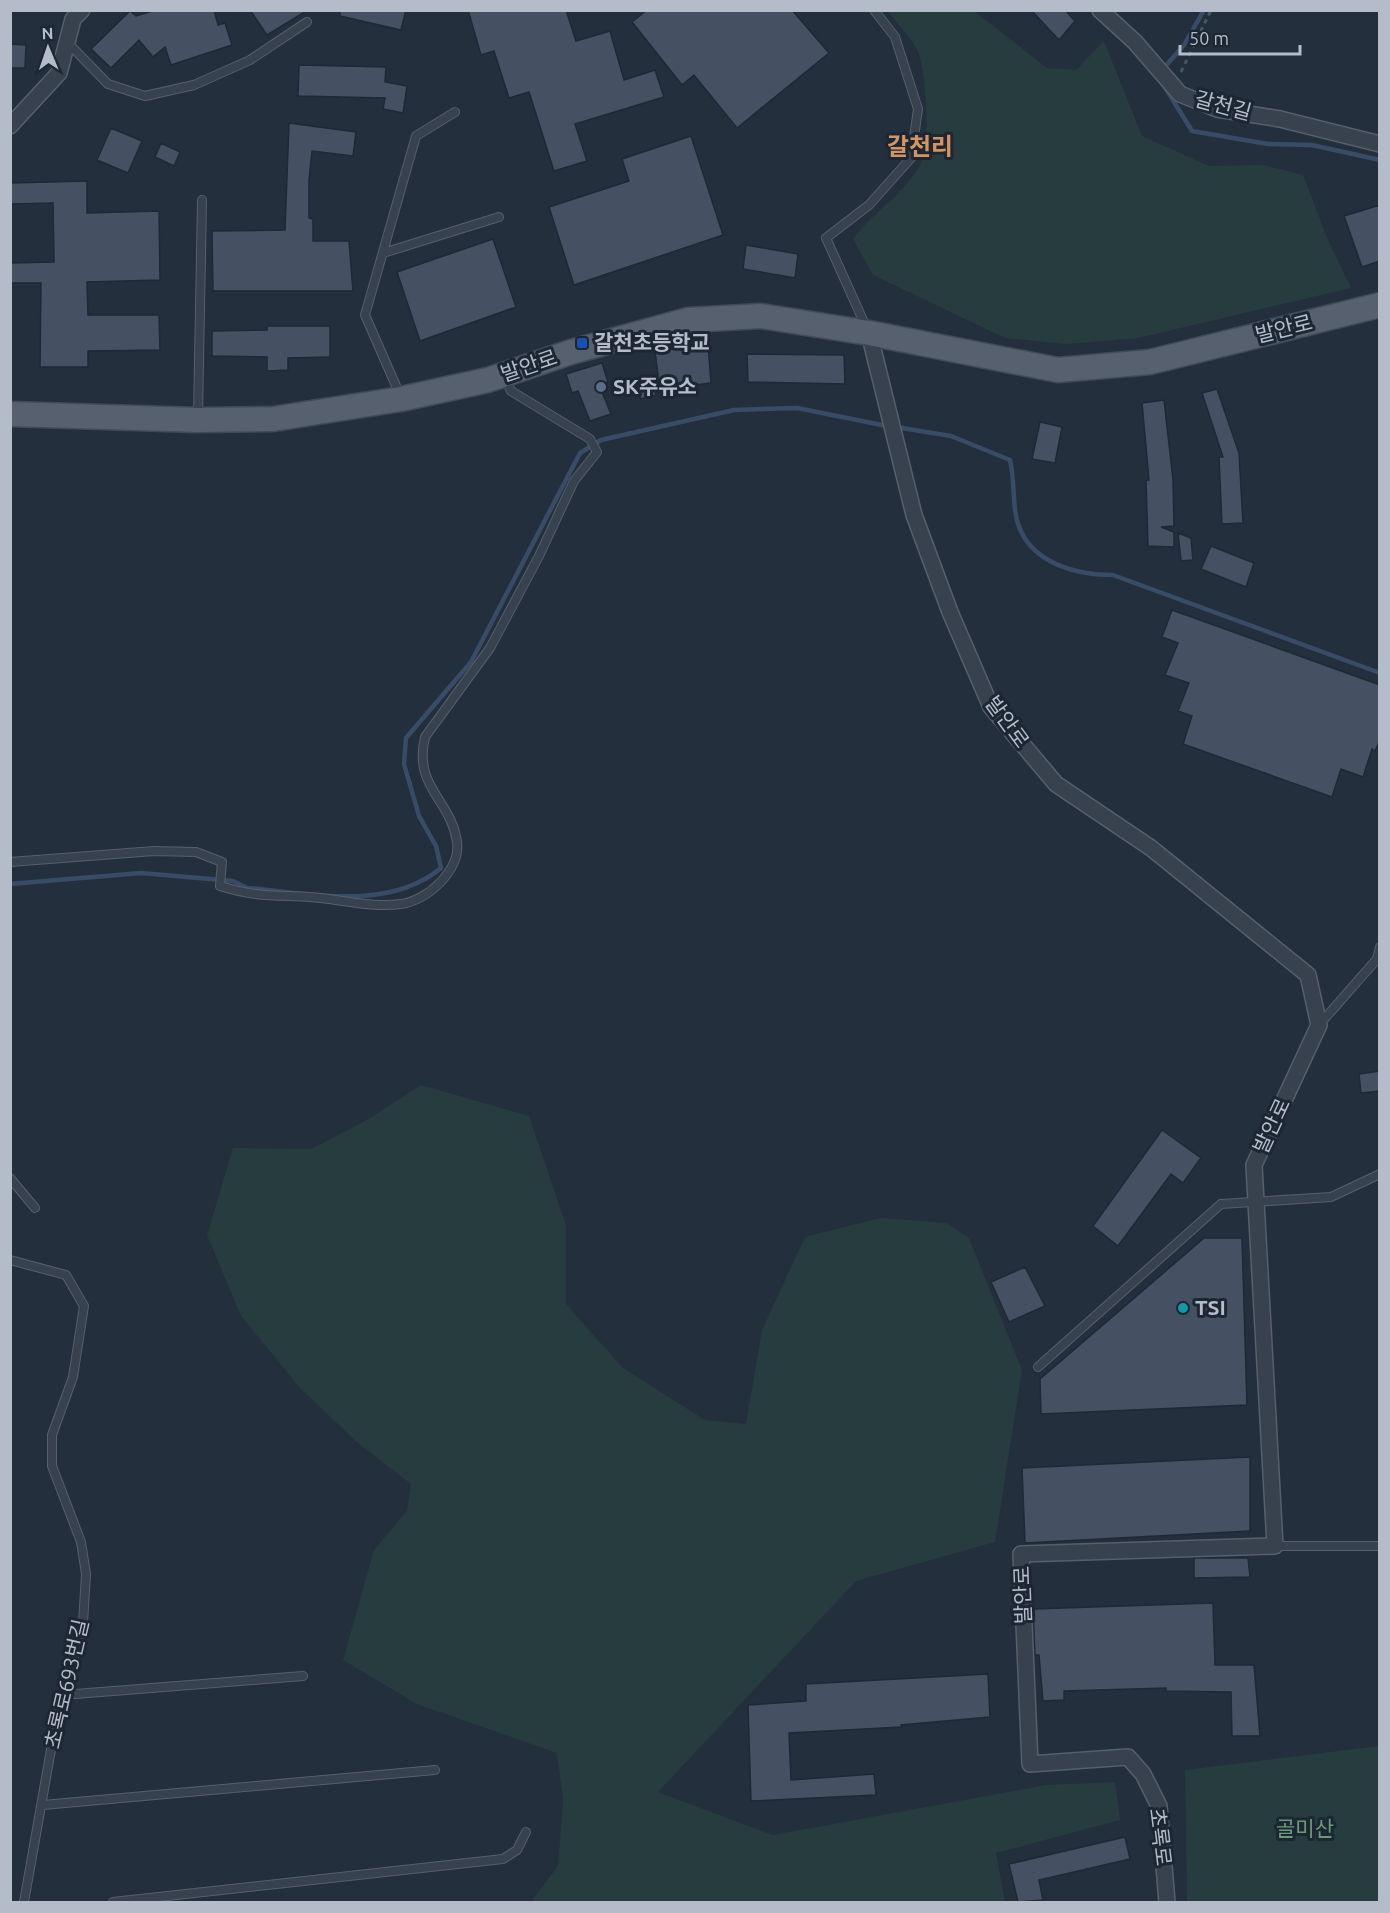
<svg xmlns="http://www.w3.org/2000/svg" width="1390" height="1913" font-family="Ubuntu,'Noto Sans KR',sans-serif">
	<rect width="100%" height="100%" fill="#242f3e"/>
	<path fill="#263c3f" d="M888,11H974L1047,68L1076,70L1104,41L1142,136L1209,166L1263,165L1303,175L1328,240L1351,288L1138,338L1066,344L1005,338L873,275L853,239C873,212 906,193 921,163C931,144 926,71 918,52C912,38 897,24 888,11Z
		M421,1085L529,1116L566,1225V1304L623,1368L705,1420L746,1424L762,1330L805,1237L881,1218L946,1223L969,1238L1022,1370L995,1542L856,1581L658,1792L773,1835L1046,1785L1115,1782L1120,1820L996,1853L1005,1902H531L558,1866L563,1800L557,1753L417,1704L343,1660L374,1550L407,1511L411,1484L358,1443L300,1388L241,1316L207,1235L233,1148L311,1149L367,1120Z
		M1379,1746V1902H1187L1185,1770Z"/>
	<g fill="none" stroke-linecap="round" stroke-linejoin="round">
		<path stroke="#394c67" stroke-width="4.5" d="M1163,69L1184,45L1204,10
			M1166,89L1192,131L1268,144L1312,145L1380,160
			M896,427L951,436L1010,460C1014,477 1013,493 1015,510C1021,560 1071,575 1113,575L1380,673
			M10,884L141,873L233,881L247,888C310,893 388,912 441,868L436,846L419,816L404,764L406,738L471,662L580,453L601,440L734,410L797,408L887,426"/>
	</g>
	<path fill="#455162" stroke="#1f2835" stroke-width="1.5" d="M156,10H214L218,25L225,23L232,45L171,65L165,47L153,57L139,40L111,68L91,49L130,11L136,16Z
		M250,10H308L267,35Z
		M340,10H406L401,30L340,16Z
		M468,10H566L576,41L610,31L624,80L655,70L664,97L575,124L587,161L554,171L529,92L509,98L494,51L481,55Z
		M647,10H792L829,53L737,128L694,75L682,85L632,22Z
		M1031,10H1065L1075,21L1059,40Z
		M10,44L26,45L25,68H10Z
		M299,65L386,67L385,82L407,86L403,113L383,109L385,98L298,96Z
		M289,123L356,132L353,156L312,151L309,180V218L313,219V241H349L353,291H213L212,231L285,230Z
		M111,128L142,141L128,173L97,160Z
		M691,136L723,235L574,285L549,207L629,181L622,159Z
		M161,143L180,152L174,166L155,157Z
		M87,181V213L159,211L160,280L87,282L88,315H159L160,350L88,351V367H40L41,283H10V263L54,262L53,203L10,204V183Z
		M1380,205V261L1362,267L1344,216Z
		M493,239L516,307L420,341L397,272Z
		M746,245L798,254L795,278L743,269Z
		M267,326H330V357L288,358V370L267,371V357L212,356V331L267,330Z
		M708,344L711,383L655,390L656,395L641,399L635,382L658,375L655,351Z
		M747,354L844,355L845,384L748,382Z
		M602,363L608,382L599,385L611,414L590,421L578,391L572,393L566,374Z
		M1217,389L1239,453L1243,523L1222,524L1219,457H1223L1202,393Z
		M1164,400L1173,480L1174,526L1161,527L1174,532V547L1148,546L1146,480H1149L1142,403Z
		M1040,422L1062,427L1055,463L1032,459Z
		M1178,533L1191,538L1193,560L1181,561Z
		M1211,546L1254,563L1246,587L1201,569Z
		M1172,610L1380,685V740L1375,751L1372,749L1363,777L1341,769L1332,797L1183,744L1192,716L1178,711L1189,683L1165,675L1178,643L1162,637Z
		M1380,1071V1091L1361,1093L1359,1074Z
		M1162,1130L1201,1158L1183,1183L1171,1174L1118,1246L1093,1226Z
		M1204,1238H1242L1247,1405L1041,1414L1040,1379Z
		M1025,1267L1045,1306L1009,1322L991,1282Z
		M1250,1457V1531L1025,1543L1022,1468Z
		M1194,1558H1248L1250,1577L1194,1578Z
		M1213,1603L1215,1665H1254L1260,1736H1232L1231,1692L1166,1691V1688L1064,1691V1700L1043,1701L1039,1655H1035L1033,1609Z
		M988,1674L990,1717L901,1725L902,1727L789,1733L791,1780L874,1774L876,1795L751,1801L748,1705L806,1701V1684Z
		M1125,1837L1130,1859L1039,1880L1043,1900L1018,1902L1009,1864Z"/>
	<g fill="none" stroke-linecap="round" stroke-linejoin="round">
		<defs>
			<path id="service" d="M67,42L108,84L145,96L194,85L250,60L307,22
				M383,253L499,217
				M867,329L826,238L869,205L911,158L918,109L895,37L874,10
				M400,395L365,315L416,136L455,112
				M198,416L202,200
				M10,862L154,851L196,852L222,862L220,886C254,897 275,895 310,897C339,899 371,908 401,904C427,901 461,870 457,842C451,799 413,788 425,737L490,648L539,556L574,481L597,452L590,439L511,391L504,377
				M1319,1025L1377,959L1380,947
				M10,1178L35,1208
				M10,1260L66,1275L84,1306L73,1377L52,1435V1466L81,1542L86,1574L83,1623L55,1727L24,1902
				M1038,1367L1221,1204L1331,1197L1380,1174
				M1275,1546H1380
				M63,1695L303,1676
				M43,1805L435,1770
				M113,1902L503,1859L517,1850L526,1832"/>
			<path id="minor" d="M1100,10L1135,42L1180,94L1217,109L1280,119L1380,144
				M10,126L59,73L73,19L82,10
				M869,333L914,515L950,612L991,707L1056,784L1151,848L1308,975L1319,1025L1254,1165L1275,1546L1021,1554L1030,1764L1128,1757L1143,1774L1159,1806L1167,1902"/>
			<path id="primary" d="M10,414L198,420L273,419L401,399L488,380L571,352L688,320L761,316L869,333L1058,370L1150,362L1380,305"/>
		</defs>
		<use href="#service" stroke="#565f6c" stroke-width="10"/>
		<use href="#minor" stroke="#565f6c" stroke-width="18"/>
		<use href="#primary" stroke="#414a57" stroke-width="27"/>
		<path stroke="#44595c" stroke-width="3" stroke-dasharray="4.5 4.5" stroke-linecap="butt" d="M1181,72L1211,10"/>
		<use href="#service" stroke="#38414e" stroke-width="8"/>
		<use href="#minor" stroke="#38414e" stroke-width="15"/>
		<use href="#primary" stroke="#56606e" stroke-width="24"/>
	</g>
	<rect fill="#1a4fb4" stroke="#1d2633" stroke-width="2" x="576" y="337" width="12" height="12" rx="3"/>
	<circle fill="#5c6f8a" stroke="#1d2633" stroke-width="2" cx="601" cy="387" r="6"/>
	<circle fill="#0f9aa8" stroke="#1d2633" stroke-width="2" cx="1183" cy="1308" r="6"/>
	<g text-anchor="middle" stroke-width="6" stroke-linejoin="round" paint-order="stroke">
		<g font-size="21" fill="#b4bcc9" stroke="#1d2633">
			<text transform="translate(1223 106) rotate(15)" y="7">갈천길</text>
			<text transform="translate(1284 329) rotate(-14)" y="7">발안로</text>
			<text transform="translate(529 366) rotate(-19)" y="7">발안로</text>
			<text transform="translate(1007 722) rotate(54)" y="7">발안로</text>
			<text transform="translate(1272 1126) rotate(-65)" y="7">발안로</text>
			<text transform="translate(1023 1595) rotate(-92)" y="7">발안로</text>
			<text transform="translate(67 1684) rotate(-77)" y="7">초록로693번길</text>
			<text transform="translate(1160 1837) rotate(83)" y="7">초록로</text>
		</g>
		<g font-size="21" font-weight="bold" fill="#b4bcc9" stroke="#1d2633" text-anchor="start">
			<text x="594" y="350">갈천초등학교</text>
			<text x="613" y="394">SK주유소</text>
			<text x="1195" y="1315">TSI</text>
		</g>
		<g font-size="21" fill="#6b9a76" stroke="#1d2633">
			<text x="1305" y="1836">골미산</text>
		</g>
		<g font-size="24" font-weight="bold" fill="#d59563" stroke="#1d2633">
			<text x="920" y="155">갈천리</text>
		</g>
	</g>
	<rect width="1390" height="1913" fill="none" stroke="#b4bcc9" stroke-width="24"/>
	<g transform="translate(48 48) rotate(358)" stroke="#1d2633" stroke-width="4.5" paint-order="stroke">
	<path d="M0-4.5L10 22L0 15L-10 22Z" fill="#b4bcc9"/>
	<text y="-9" font-size="16" font-weight="bold" text-anchor="middle" fill="#b4bcc9">N</text>
	</g>
	<path d="M1180 45v9h120v-9" fill="none" stroke="#b4bcc9" stroke-width="3"/>
	<text x="1189" y="45" font-size="18" fill="#b4bcc9" stroke="#1d2633" stroke-width="4.5" paint-order="stroke">50 m</text>
</svg>
